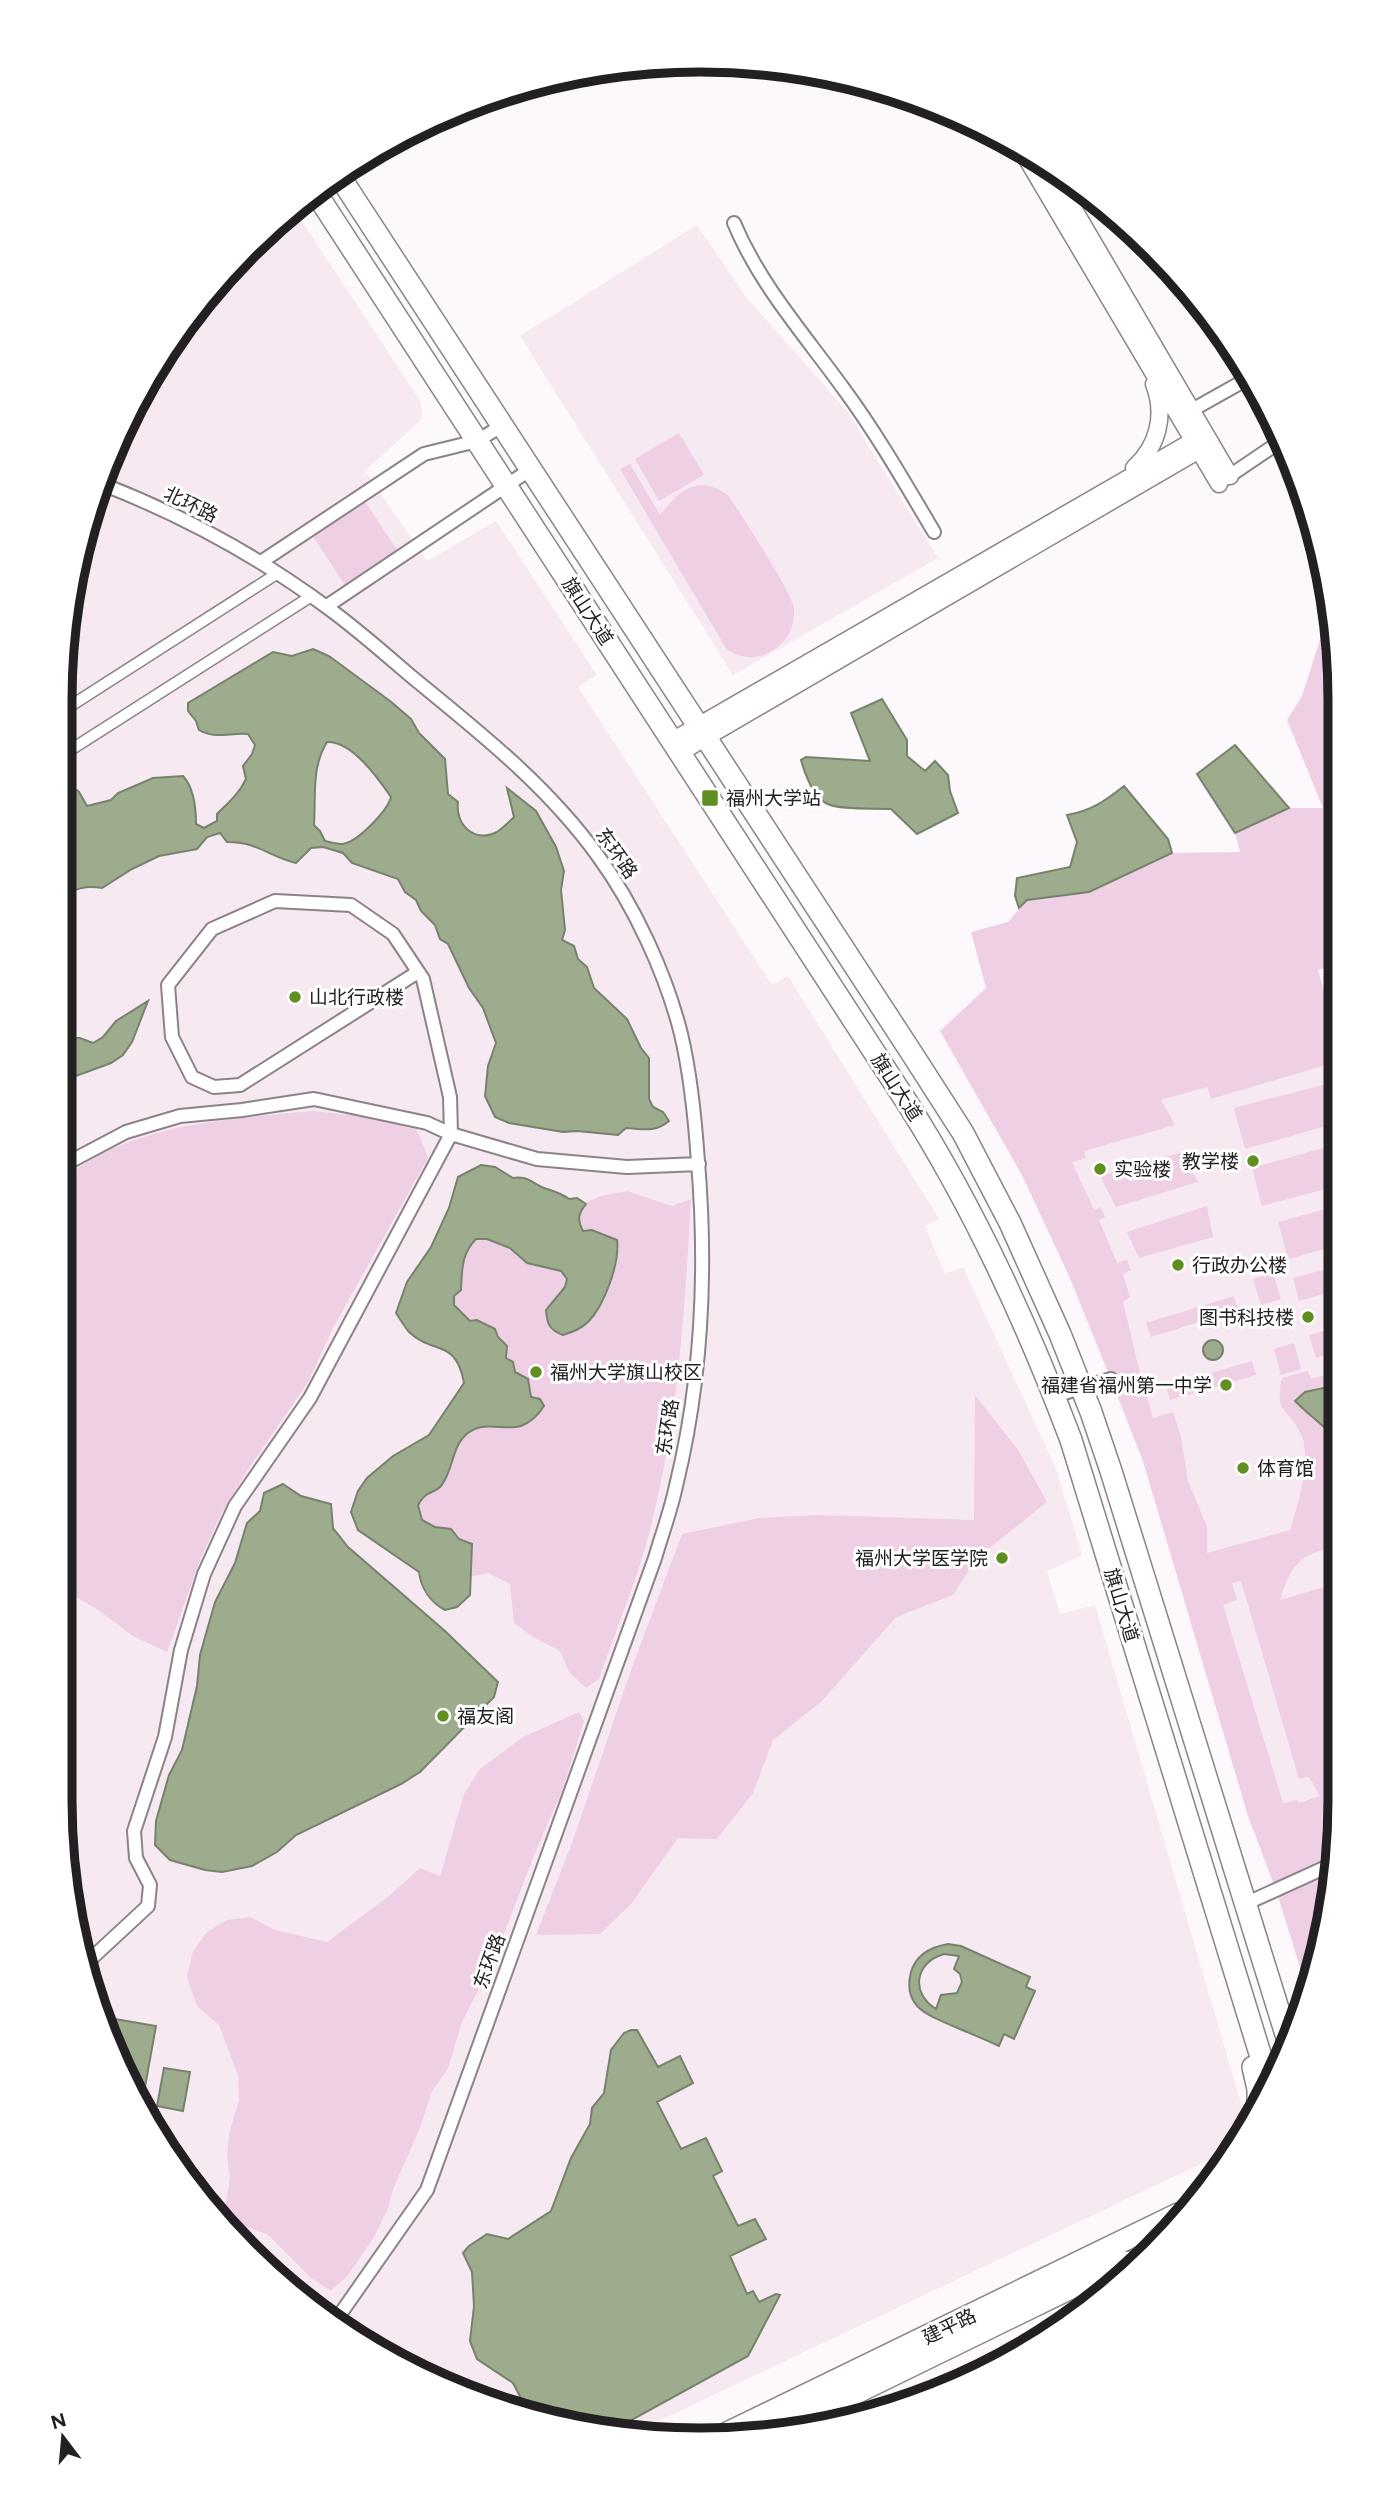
<svg xmlns="http://www.w3.org/2000/svg" width="1400" height="2500" font-family="Figtree,'Noto Sans SC',sans-serif">
	<rect width="100%" height="100%" fill="#fdf8fb"/>
	<path fill="#f7e9f1" d="M293,208L421,402L422,419L365,471L427,561L496,521L597,675L578,687L772,985L788,976L939,1219L925,1226L945,1274L963,1267L1056,1469L1082,1555L1047,1571L1060,1614L1095,1605L1247,2124L1230,2150L642,2429L534,2419L344,2332L192,2190L93,2006L60,1800L61,659L81,534L146,379L219,277Z
		M697,225L746,297L847,411L938,558L733,675L520,336Z
		M1300,908L1336,1034L1338,1848L1255,1832L1248,1816L1143,1461L1116,1392L1070,1278L1022,1175L940,1031Z"/>
	<path fill="#efcfe3" fill-rule="evenodd" d="M679,433L704,475L659,501L635,459Z
		M630,464L660,515C681,489 697,474 729,496C740,513 794,596 794,609C795,626 788,641 773,650C757,661 743,658 727,650L620,469Z
		M364,500L399,553L347,588L312,535Z
		M1332,602L1335,617L1336,965L1318,970L1336,1034L1337,1123L1245,1149L1234,1108L1330,1083L1326,1065L1211,1099L1207,1087L1161,1100L1175,1125L1084,1151L1086,1158L1072,1162L1094,1210L1101,1207L1105,1217L1099,1220L1117,1263L1127,1260L1131,1270L1123,1274L1130,1297L1123,1302L1143,1385L1153,1418L1173,1412L1181,1437L1188,1481L1207,1527V1553L1290,1530C1298,1504 1313,1458 1300,1432C1287,1407 1274,1413 1282,1378L1308,1371L1311,1379L1338,1371V1399L1337,1396L1315,1390L1305,1392L1311,1418L1323,1425L1338,1440V1464L1333,1469L1338,1480V1547C1302,1552 1290,1565 1280,1600L1338,1583L1339,1770L1326,1774L1339,1786V1841L1338,1848L1320,1857L1335,1864L1309,1996L1276,1890L1248,1816L1143,1461L1116,1392L1070,1278L1022,1175L940,1031L986,988L971,932L1008,922L1027,900L1090,892L1172,853L1240,852L1235,833L1289,808H1323L1287,720L1302,696ZM1241,1581L1299,1779L1309,1777L1320,1796L1299,1803L1297,1800L1283,1803L1223,1605L1237,1600L1232,1583Z
		M313,1111L369,1117L417,1130L428,1158L334,1326L308,1382L249,1468L221,1514L201,1558L167,1652L133,1636L98,1610L60,1587V1179C77,1169 94,1157 112,1149C174,1121 246,1117 313,1111Z
		M1337,1144V1186L1262,1206L1252,1168Z
		M1182,1152L1198,1182L1116,1207L1100,1176Z
		M627,1191L672,1206L691,1199C685,1308 678,1416 652,1522C639,1575 617,1627 599,1679L586,1688L569,1672L560,1651L533,1637L514,1623L510,1584L488,1573L469,1577C469,1558 463,1544 451,1529L435,1527L422,1520L418,1506L424,1494L448,1474L457,1444L469,1432L532,1397L528,1379C512,1374 505,1362 507,1346L488,1327L477,1320L470,1321L454,1306C454,1287 463,1252 475,1239H487L510,1248L527,1263L561,1271L567,1279L565,1287L546,1311L547,1322L575,1330L587,1323L595,1313L583,1231C567,1199 605,1195 627,1191Z
		M1207,1206L1213,1237L1139,1258L1127,1232Z
		M1337,1206V1246L1288,1259L1278,1222Z
		M1337,1266V1290L1299,1301L1293,1278Z
		M1273,1273L1281,1299L1261,1305L1253,1279Z
		M1234,1296L1238,1310L1151,1337L1146,1323Z
		M1337,1327L1338,1351L1316,1358L1309,1335Z
		M1294,1343L1301,1369L1281,1375L1274,1349Z
		M1252,1361L1256,1375L1170,1400L1166,1386Z
		M975,1395L1018,1450L1047,1502L977,1558L953,1595L896,1617L822,1701L773,1740L753,1793L717,1839L678,1838L631,1904L600,1934L536,1935L572,1843L631,1670L682,1534L759,1518L818,1515L974,1520Z
		M579,1712L584,1721L563,1789L537,1848L495,1957L462,2022L448,2068L431,2093L420,2128L393,2189L388,2208L373,2239L348,2275L331,2291L310,2277L267,2234L244,2226L225,2208L230,2179L227,2155L230,2130L239,2100L238,2075L219,2025L197,2006L187,1977L193,1951L207,1932L227,1920L250,1917L275,1930L327,1942L389,1896L420,1868L440,1876L464,1794L480,1769L523,1737Z"/>
	<path fill="#9cac8d" stroke="#77826d" stroke-width="2" fill-rule="evenodd" d="M313,649L329,656L390,701L411,719L419,733L445,759L448,794L458,802C455,825 474,843 497,832C503,828 509,822 514,817L507,788L536,811L556,847L564,871L561,890L565,930L562,940L574,946L578,959L587,967L594,988L627,1019L641,1048L649,1058V1099L653,1107L663,1112L669,1121C655,1133 643,1129 626,1128L618,1135L577,1131L563,1132L509,1123L495,1117L485,1096L488,1066L496,1043L483,1008L469,988L448,944L440,939L435,925L421,911L416,900L405,892L398,879L352,863L343,853L323,847L311,848L296,863C268,856 258,842 227,842L220,833L207,837L197,849L159,856L132,869L102,888C85,885 75,889 61,897V785L69,784L79,792L87,806L111,800L118,793L153,778L183,776C194,788 196,808 196,824L204,828L217,821V814C228,803 239,794 246,779L243,766L252,754L255,745L248,734C230,732 217,740 199,730L196,721L188,711V703L273,652L292,656ZM327,742C352,741 378,778 391,797C388,810 357,843 342,844C337,844 330,842 325,841L320,831L314,825C316,797 311,768 327,742Z
		M882,699L907,740V756L925,771L935,761L948,775L950,791L958,813L917,834L891,809C876,808 843,810 830,805C814,800 805,774 801,760L806,757L870,761L851,713Z
		M1235,745L1289,808L1235,833L1197,774Z
		M1124,786L1168,839L1172,853L1089,892L1027,900L1019,908L1015,896L1017,878L1070,867L1077,842L1067,815C1091,811 1105,801 1124,786Z
		M148,1001L132,1042L123,1055L111,1063L76,1076L60,1071V1038H80L93,1043L103,1037L116,1021Z
		M481,1165L495,1167L513,1178C528,1175 534,1185 547,1189C556,1192 561,1193 569,1199L577,1198L586,1204C578,1214 577,1219 583,1231L592,1230L617,1240C620,1263 604,1306 588,1322C581,1329 572,1332 563,1335C550,1330 547,1325 546,1310L565,1287L567,1279L561,1271L527,1263L510,1248L487,1239H476C461,1254 462,1271 461,1290L454,1296V1305L470,1321L477,1320L495,1329L498,1337L507,1346L506,1358L513,1362L515,1372L528,1379L531,1397L540,1399L544,1406C518,1446 493,1414 468,1433C451,1446 454,1470 441,1486C433,1495 427,1489 418,1505L422,1520L435,1527L451,1529L459,1539L472,1544L470,1595L457,1607L445,1610C430,1602 421,1588 419,1572L358,1530L351,1512L358,1491L367,1478L393,1456L429,1435L464,1383C456,1338 433,1355 409,1332C404,1326 400,1319 396,1313L407,1282L431,1247L449,1208L458,1177Z
		M1203 1350a10 10 0 1 1 20 0a10 10 0 1 1-20 0Z
		M1328,1387L1338,1399V1440C1324,1426 1309,1415 1295,1401L1305,1392Z
		M283,1484L301,1496L331,1504L333,1528L348,1547L445,1631L498,1682L494,1697L420,1772L401,1784L296,1835L277,1852L252,1866L222,1872L205,1870L170,1860L155,1845L156,1821L169,1775L182,1750L197,1686L200,1655L215,1602L235,1563L247,1523L260,1511L264,1493Z
		M948,1944L961,1946L1030,1977L1026,1987L1035,1991L1014,2039L1004,2034L999,2046C984,2039 969,2033 953,2026C928,2015 902,2007 911,1972C916,1954 931,1947 948,1944ZM944,1954L959,1956L954,1969L960,1974L962,1982L957,1993L941,1995L936,2009C910,1993 915,1962 944,1954Z
		M115,2019L156,2026L143,2098L112,2040Z
		M631,2030H637L658,2067L680,2056L693,2083L657,2102L681,2149L706,2138L722,2171L713,2176L738,2226L755,2219L766,2239L730,2256L747,2294L753,2291L759,2302L776,2294L780,2295L748,2356L619,2427L534,2419L526,2415L527,2410L513,2383L477,2359L470,2341L474,2306L472,2272L463,2253L469,2246L487,2234L508,2239L551,2211L571,2158L590,2124L592,2108L604,2093L611,2050L624,2033Z
		M164,2068L190,2072L183,2111L157,2106Z"/>
	<g fill="none" stroke-linecap="round" stroke-linejoin="round">
		<defs>
			<path id="pedestrian" d="M61,712L278,573
				M61,756L310,597"/>
			<path id="minor" d="M734,223C760,285 804,334 843,388C877,434 905,483 934,532
				M1192,410L1249,378
				M1225,479L1281,441
				M102,484C182,515 259,557 328,608C357,629 385,654 412,677C479,732 547,785 598,856C634,905 666,974 681,1034C691,1076 695,1118 698,1162C707,1270 702,1380 676,1486C671,1510 662,1534 655,1558L427,2190L334,2323
				M261,562L424,454L477,441L503,425
				M327,606L531,469
				M60,1167L126,1132L180,1116L242,1110L314,1099L427,1123L451,1134L537,1159L627,1167L699,1164
				M1054,1396L1111,1379
				M1245,1904L1335,1863
				M87,1965L93,1957L148,1906L150,1885L136,1858L134,1831L165,1737L181,1650L204,1574L235,1506L310,1398L451,1134L450,1097L423,979L393,934L351,905L275,901L212,929L168,985L172,1037L192,1077L214,1087L240,1085L418,972"/>
			<path id="tertiary" d="M1018,144L1219,484
				M1049,167L1230,476
				M1134,468C1158,446 1166,415 1154,384
				M672,741L1205,434
				M679,753L1211,443"/>
			<path id="primary" d="M780,2430L1124,2262
				M719,2437L1178,2214"/>
			<path id="trunk" d="M338,174L911,1052L963,1133L1010,1223L1060,1334L1091,1412L1111,1471L1289,2044
				M314,190L908,1104C975,1210 1027,1323 1071,1440L1270,2086
				M1253,2067L1258,2089V2112
				M1108,2270L1141,2259"/>
		</defs>
		<use href="#pedestrian" stroke="#8a8488" stroke-width="13"/>
		<use href="#minor" stroke="#8a8488" stroke-width="16"/>
		<use href="#tertiary" stroke="#8a8488" stroke-width="19"/>
		<use href="#primary" stroke="#8a8488" stroke-width="24"/>
		<use href="#trunk" stroke="#8a8488" stroke-width="24"/>
		<use href="#pedestrian" stroke="#fff" stroke-width="10"/>
		<use href="#minor" stroke="#fff" stroke-width="12"/>
		<use href="#tertiary" stroke="#fff" stroke-width="16"/>
		<use href="#primary" stroke="#fff" stroke-width="21"/>
		<use href="#trunk" stroke="#fff" stroke-width="21"/>
	</g>
	<g fill="#5f8e21" stroke="#fff" stroke-width="2.5">
		<rect x="701" y="789" width="18" height="18" rx="3.5"/>
		<circle cx="295" cy="997" r="7"/>
		<circle cx="1253" cy="1161" r="7"/>
		<circle cx="1100" cy="1169" r="7"/>
		<circle cx="1178" cy="1265" r="7"/>
		<circle cx="1308" cy="1317" r="7"/>
		<circle cx="536" cy="1372" r="7"/>
		<circle cx="1226" cy="1385" r="7"/>
		<circle cx="1243" cy="1468" r="7"/>
		<circle cx="1002" cy="1558" r="7"/>
		<circle cx="443" cy="1716" r="7"/>
	</g>
	<g text-anchor="middle" stroke-width="6" stroke-linejoin="round" paint-order="stroke">
		<g font-size="19" fill="#222022" stroke="#fff">
			<text transform="translate(191 504) rotate(26)" y="7">北环路</text>
			<text transform="translate(588 611) rotate(57)" y="7">旗山大道</text>
			<text transform="translate(617 853) rotate(55)" y="7">东环路</text>
			<text transform="translate(897 1087) rotate(57)" y="7">旗山大道</text>
			<text transform="translate(667 1427) rotate(-81)" y="7">东环路</text>
			<text transform="translate(1122 1605) rotate(73)" y="7">旗山大道</text>
			<text transform="translate(489 1961) rotate(-70)" y="7">东环路</text>
			<text transform="translate(949 2326) rotate(-26)" y="7">建平路</text>
		</g>
		<g font-size="19" fill="#222022" stroke="#fff" text-anchor="start">
			<text x="726" y="805">福州大学站</text>
			<text x="309" y="1004">山北行政楼</text>
			<text x="1239" y="1168" text-anchor="end">教学楼</text>
			<text x="1114" y="1176">实验楼</text>
			<text x="1192" y="1272">行政办公楼</text>
			<text x="1294" y="1324" text-anchor="end">图书科技楼</text>
			<text x="550" y="1379">福州大学旗山校区</text>
			<text x="1212" y="1392" text-anchor="end">福建省福州第一中学</text>
			<text x="1257" y="1475">体育馆</text>
			<text x="988" y="1565" text-anchor="end">福州大学医学院</text>
			<text x="457" y="1723">福友阁</text>
		</g>
	</g>
	<path d="M0 0H1400V2500H0ZM700 72H700A628 628 0 0 1 1328 700V1800A628 628 0 0 1 700 2428H700A628 628 0 0 1 72 1800V700A628 628 0 0 1 700 72Z" fill="#fff" fill-rule="evenodd"/>
	<path fill="none" stroke="#222022" stroke-width="9" d="M700 72H700A628 628 0 0 1 1328 700V1800A628 628 0 0 1 700 2428H700A628 628 0 0 1 72 1800V700A628 628 0 0 1 700 72Z"/>
	<g transform="translate(63 2437) rotate(344)" stroke="#ffffff" stroke-width="5" paint-order="stroke">
	<path d="M0-5L12 26L0 18L-12 26Z" fill="#222022"/>
	<text y="-10" font-size="19" font-weight="bold" text-anchor="middle" fill="#222022">N</text>
	</g>
</svg>
